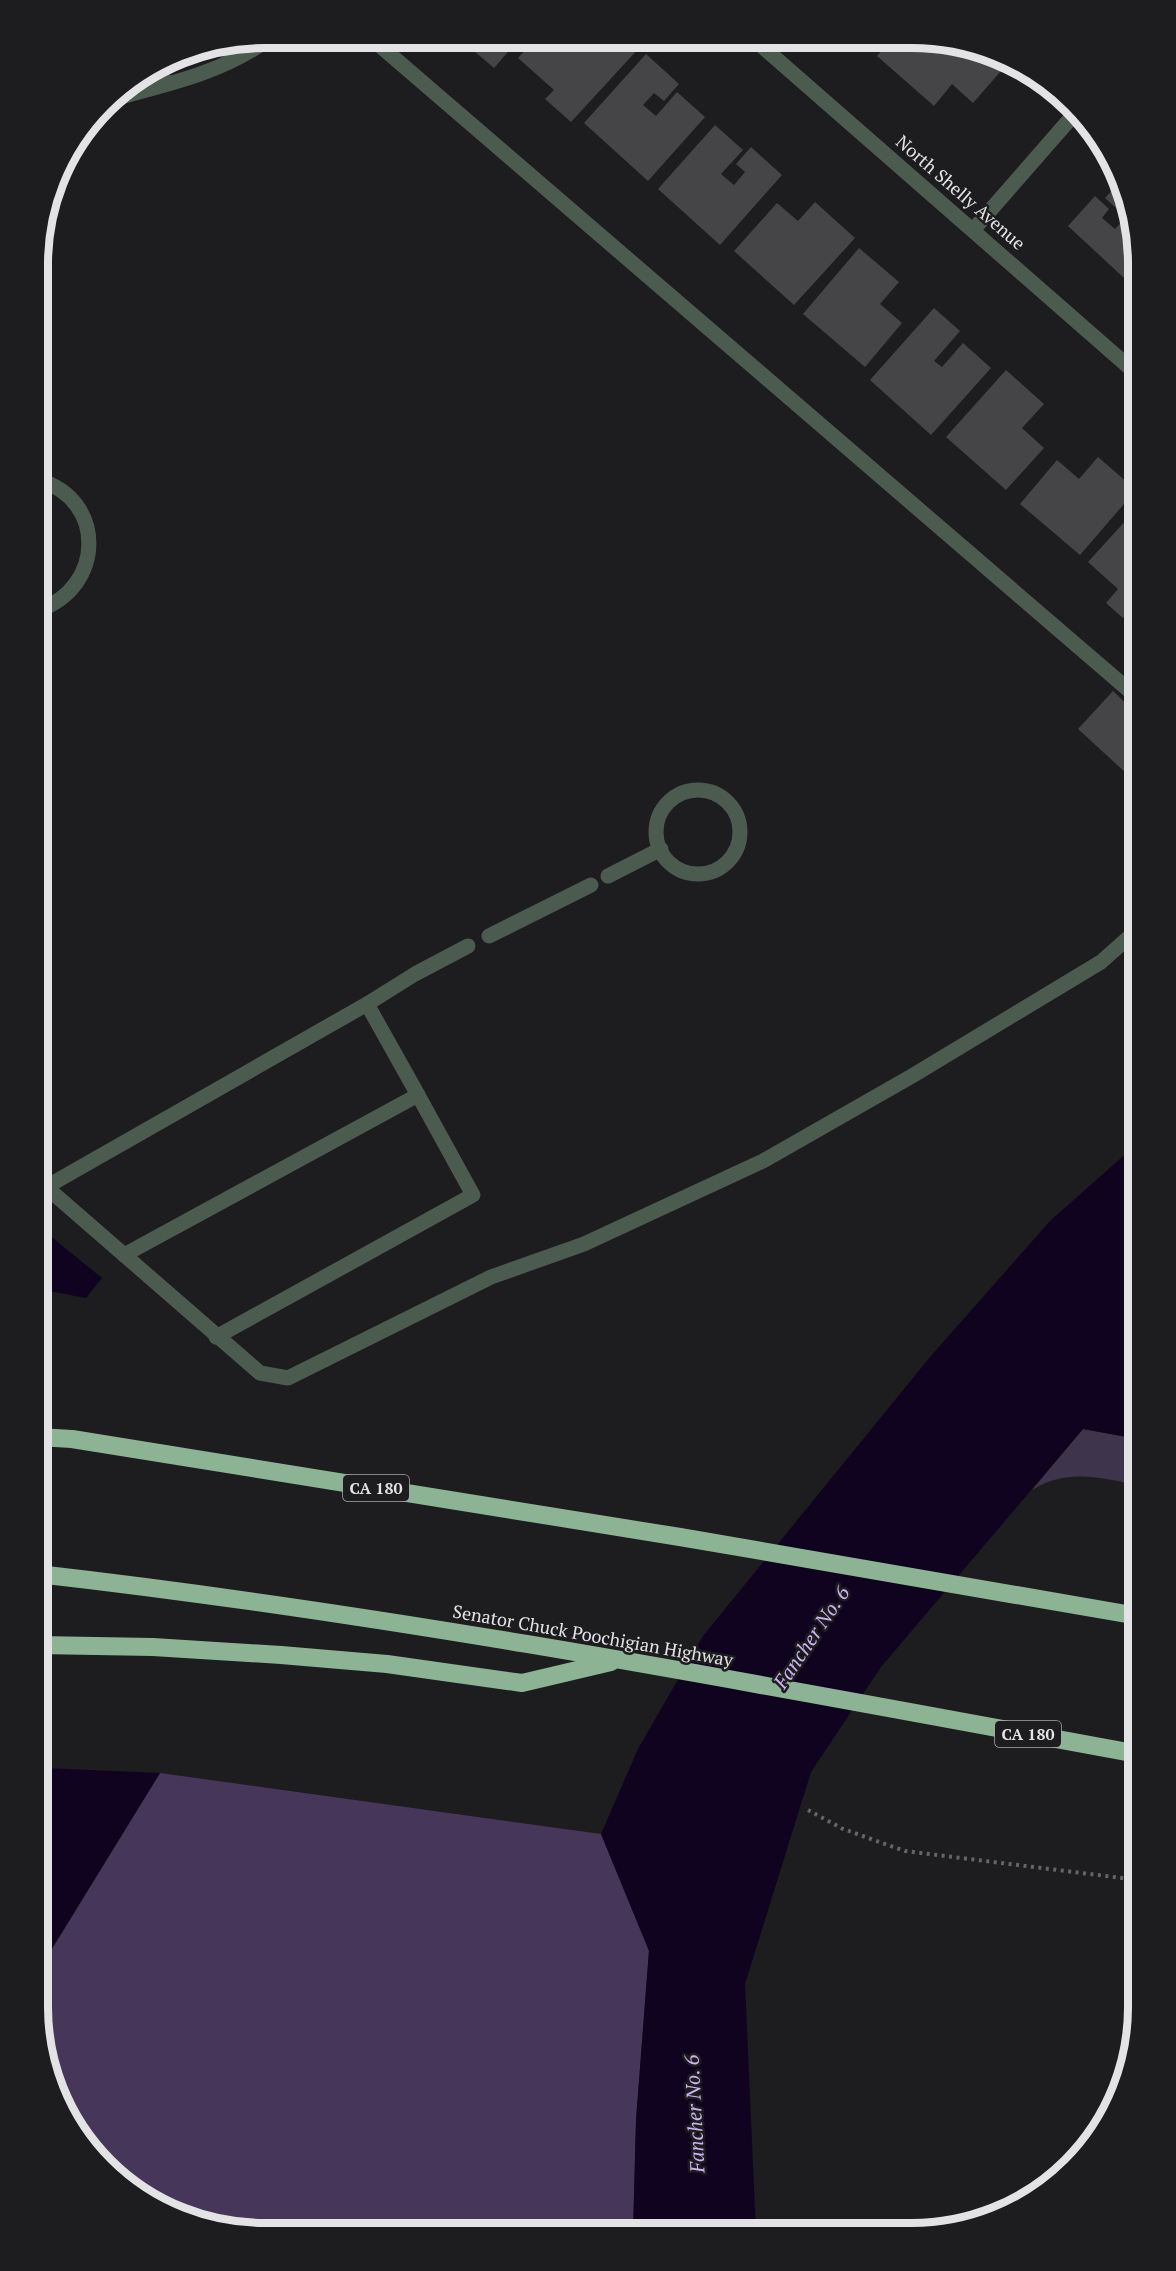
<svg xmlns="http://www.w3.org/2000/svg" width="1176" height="2271" viewBox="0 0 1176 2271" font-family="'PT Serif',serif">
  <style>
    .green { fill: #3e354c }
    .forest { fill: #46375a }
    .water { fill: #10031f }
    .building { fill: #454447 }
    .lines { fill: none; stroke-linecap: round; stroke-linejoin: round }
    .path { stroke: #656567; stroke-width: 4; stroke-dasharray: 3 4.5; stroke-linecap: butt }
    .service { stroke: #4c5b4f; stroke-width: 15 }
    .minor { stroke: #4c5b4f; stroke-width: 15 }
    .motorway { stroke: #8db395; stroke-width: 18 }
    .labels { text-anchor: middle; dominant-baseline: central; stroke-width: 5; stroke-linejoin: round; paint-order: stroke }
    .shield { fill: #1d1c1f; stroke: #a8a7aa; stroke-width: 1.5 }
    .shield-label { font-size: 16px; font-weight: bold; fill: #e3e3e5 }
    .street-label { font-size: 18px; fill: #e3e3e5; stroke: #1d1c1f }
    .water-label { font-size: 20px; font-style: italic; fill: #ccb3f2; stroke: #1d1c1f }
    .rim { fill: none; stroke: #e3e3e5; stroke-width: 8 }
  </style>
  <rect width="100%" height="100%" fill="#1d1c1f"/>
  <path class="green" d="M1083,1429L1138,1439V1485C1099,1478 1068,1468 1032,1490Z"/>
  <path class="forest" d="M160,1773L601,1834L649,1950L636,2120L633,2233L234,2232C216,2227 194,2224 177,2216C122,2192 69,2137 50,2080C39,2048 38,2005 38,1972Z"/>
  <g class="water">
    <polygon points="1138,1143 1138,1439 1083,1429 881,1667 811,1772 745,1984 756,2233 633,2233 636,2120 649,1951 601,1834 638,1749 703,1636 930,1357 1050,1221"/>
    <polygon points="38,1226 102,1278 86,1298 38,1289"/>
    <polygon points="44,1768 160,1773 38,1971 38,1779"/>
  </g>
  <g class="building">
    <polygon points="460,39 519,39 494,68"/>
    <polygon points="535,39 629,40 639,48 571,122 545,99 554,90 518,58"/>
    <polygon points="890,41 956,42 1002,57 1008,63 973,103 952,84 934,106 877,56"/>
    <polygon points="646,54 679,84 664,101 654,93 643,105 656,116 677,92 705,117 648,181 584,123"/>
    <polygon points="715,125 743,150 721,174 734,185 745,172 736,164 751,147 782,175 720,245 658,189"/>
    <polygon points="1121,180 1127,192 1138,264 1138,291 1068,226 1095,196 1109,209 1102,218 1115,229 1126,217 1105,198"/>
    <polygon points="815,202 855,238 794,305 734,251 777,203 798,221"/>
    <polygon points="859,248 899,282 880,304 902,323 865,367 803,314"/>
    <polygon points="934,308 960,331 934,361 942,367 963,343 991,368 931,435 870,380"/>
    <polygon points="1006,370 1044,404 1022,428 1044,448 1006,490 946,437"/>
    <polygon points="1098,457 1136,490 1080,555 1020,504 1057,460 1079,479"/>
    <polygon points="1138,507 1138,607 1135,604 1123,618 1106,603 1118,589 1088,562"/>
    <polygon points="1113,691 1138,715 1138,784 1078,729"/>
  </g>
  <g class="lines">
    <polyline class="path" points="808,1810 843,1829 905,1851 1138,1880"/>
    <g class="service">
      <path d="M39,610C104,588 107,500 39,480"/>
      <circle cx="698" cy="832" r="42"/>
      <polyline points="608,876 661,849"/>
      <polyline points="489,936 591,885"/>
      <polyline points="367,1004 415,974 468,946"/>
      <polyline points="46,1187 367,1004 418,1095"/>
      <polyline points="124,1255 418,1095 473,1195 216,1337"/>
    </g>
    <g class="minor">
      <polyline points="371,38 1138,698"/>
      <polyline points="756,41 1138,375"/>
      <polyline points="157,68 167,84"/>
      <path d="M109,100C165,85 223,73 270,38"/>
      <polyline points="974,229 1077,111"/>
      <polyline points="38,1180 260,1373 288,1378 491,1277 584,1244 763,1161 912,1076 1101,962 1138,929"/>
    </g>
    <g class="motorway">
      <polyline points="38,1437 72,1439 680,1537 1138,1616"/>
      <path d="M38,1574C407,1616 773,1687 1138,1754"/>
      <polyline points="38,1645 153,1647 281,1655 387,1664 522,1683 611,1662"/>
    </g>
  </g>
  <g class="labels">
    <g class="shield">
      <rect x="343" y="1475" width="66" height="26" rx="4.5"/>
      <rect x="995" y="1721" width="66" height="26" rx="4.5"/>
    </g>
    <g class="shield-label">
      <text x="376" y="1488">CA 180</text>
      <text x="1028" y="1734">CA 180</text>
    </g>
    <g class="street-label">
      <text transform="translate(961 192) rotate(41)">North Shelly Avenue</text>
      <text transform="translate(593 1635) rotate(10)">Senator Chuck Poochigian Highway</text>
    </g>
    <g class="water-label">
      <text transform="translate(811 1637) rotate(-56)">Fancher No. 6</text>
      <text transform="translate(694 2114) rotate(-93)">Fancher No. 6</text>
    </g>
  </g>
  <path d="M0 0H1176V2271H0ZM264 48H912A216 216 0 0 1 1128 264V2007A216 216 0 0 1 912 2223H264A216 216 0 0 1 48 2007V264A216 216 0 0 1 264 48Z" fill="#1d1c1f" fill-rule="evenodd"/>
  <path class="rim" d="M264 48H912A216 216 0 0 1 1128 264V2007A216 216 0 0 1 912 2223H264A216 216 0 0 1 48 2007V264A216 216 0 0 1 264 48Z"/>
</svg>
